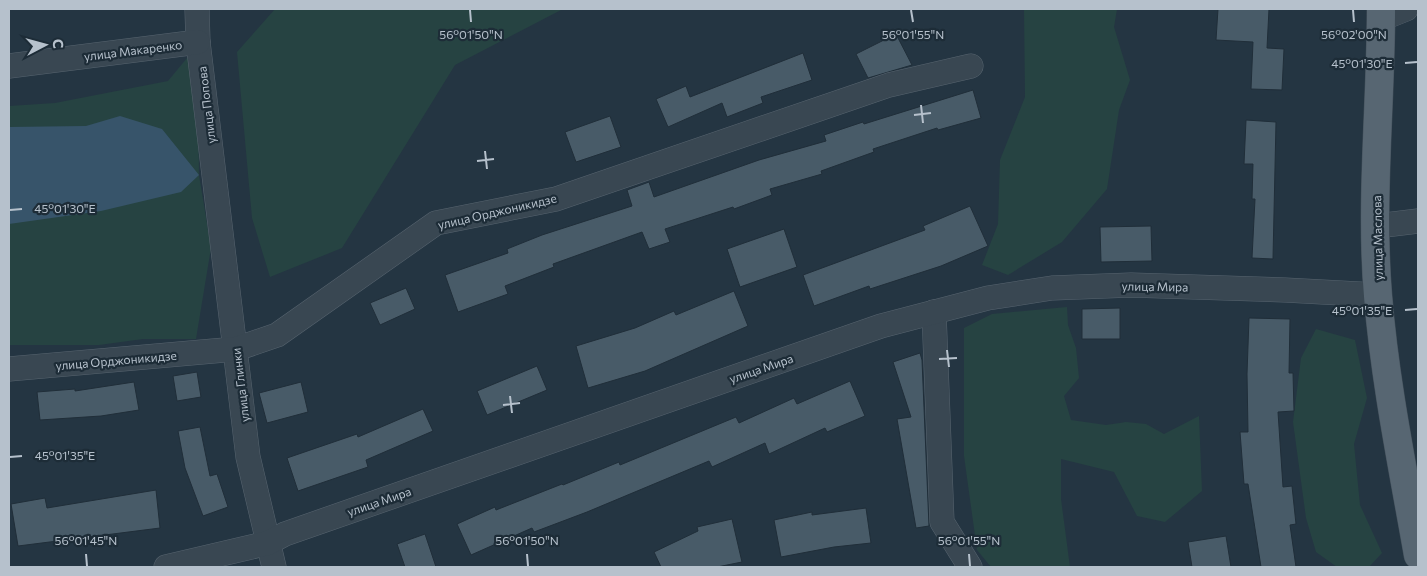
<svg xmlns="http://www.w3.org/2000/svg" width="1427" height="576" viewBox="0 0 1427 576" font-family="Commissioner,sans-serif">
  <style>
    .green { fill: #264342 }
    .water { fill: #37546a }
    .building { fill: #485b68; stroke: #202e39 }
    .lines { fill: none; stroke-linecap: round; stroke-linejoin: round }
    .minor-casing { stroke: #57646f; stroke-width: 25 }
    .major-casing { stroke: #43505b; stroke-width: 29 }
    .minor { stroke: #394752; stroke-width: 24 }
    .major { stroke: #576672; stroke-width: 28 }
    .ticks { fill: none; stroke: #b6c1cc; stroke-width: 2 }
    .labels { text-anchor: middle; dominant-baseline: central; stroke-width: 4.5; stroke-linejoin: round; paint-order: stroke }
    .street-label { font-size: 12px; fill: #b6c1cc; stroke: #1d2c37 }
    .ticks-label { font-size: 12px; text-anchor: middle; fill: #b6c1cc; stroke: #1d2c37; stroke-width: 4.5; stroke-linejoin: round; paint-order: stroke }
  </style>
  <rect width="100%" height="100%" fill="#243542"/>
  <g class="green">
    <polygon points="275,9 563,9 455,65 342,248 270,277 252,218 237,52"/>
    <polygon points="1024,9 1117,9 1114,27 1130,80 1119,110 1107,189 1062,242 1008,275 982,265 998,224 1000,160 1025,97"/>
    <polygon points="197,46 199,175 211,248 196,339 143,339 99,345 9,345 9,106 55,103 168,81"/>
    <polygon points="1067,307 1068,325 1076,348 1079,378 1064,396 1071,420 1106,425 1126,422 1146,424 1164,434 1199,416 1202,491 1165,522 1137,516 1114,472 1061,459 1061,499 1070,567 991,567 977,550 964,456 964,328 992,314"/>
    <polygon points="1316,329 1355,340 1367,398 1354,444 1360,505 1382,553 1369,567 1337,567 1316,552 1306,518 1293,422 1301,358"/>
  </g>
  <polygon class="water" points="120,116 162,129 199,175 181,192 101,211 9,224 9,127 86,126"/>
  <g class="building">
    <polygon points="1218,9 1269,9 1267,48 1284,49 1282,90 1251,89 1253,42 1216,40"/>
    <polygon points="896,34 912,65 868,78 856,54"/>
    <polygon points="803,53 812,80 761,97 763,103 727,117 722,103 668,127 656,99 686,86 690,97"/>
    <polygon points="973,90 981,118 938,130 937,128 873,149 874,152 821,171 822,174 770,189 772,195 734,209 733,207 665,229 670,242 649,249 642,232 553,264 554,267 505,286 508,294 458,312 445,275 508,253 507,249 542,235 632,206 627,190 649,182 654,197 759,160 826,141 824,135 863,122 864,124"/>
    <polygon points="610,116 621,147 576,162 565,132"/>
    <polygon points="1246,120 1276,122 1273,259 1252,258 1255,199 1252,199 1253,164 1244,164"/>
    <polygon points="970,206 988,246 941,266 870,289 869,286 814,306 803,275 925,230 923,226"/>
    <polygon points="1151,226 1152,261 1101,262 1100,227"/>
    <polygon points="784,229 797,267 740,287 727,249"/>
    <polygon points="406,288 415,309 380,325 370,303"/>
    <polygon points="734,291 748,326 645,371 588,388 576,346 635,328 674,311 676,315"/>
    <polygon points="1120,308 1120,339 1082,339 1082,309"/>
    <polygon points="1249,318 1290,319 1289,373 1293,373 1294,411 1278,412 1283,487 1292,486 1296,524 1290,525 1296,567 1261,567 1248,484 1244,484 1240,432 1248,432 1247,374"/>
    <polygon points="920,353 922,360 929,526 916,528 897,419 911,417 893,362"/>
    <polygon points="537,366 547,390 487,415 477,391"/>
    <polygon points="197,372 201,397 177,401 173,376"/>
    <polygon points="850,381 865,416 827,432 825,428 769,454 765,443 712,467 709,461 587,512 534,532 532,528 471,555 457,524 495,507 496,510 562,484 563,485 619,462 620,465 736,417 739,423 794,398 797,404"/>
    <polygon points="134,382 139,410 101,416 40,420 37,392 75,389 75,391"/>
    <polygon points="301,382 308,412 267,423 259,393"/>
    <polygon points="423,409 433,431 366,460 368,467 298,491 287,458 357,434 358,437"/>
    <polygon points="200,427 210,476 217,474 228,507 203,516 185,468 178,431"/>
    <polygon points="156,490 160,528 18,546 11,504 45,498 47,508"/>
    <polygon points="866,508 871,543 834,547 781,557 774,520 812,512 812,515"/>
    <polygon points="732,519 742,562 717,567 661,567 654,552 698,531 697,527"/>
    <polygon points="425,534 436,567 405,567 397,544"/>
    <polygon points="1226,536 1231,567 1192,567 1188,542"/>
  </g>
  <g class="lines">
    <g class="minor-casing">
      <g id="minor">
        <polyline points="197,9 198,42 248,457 274,567"/>
        <polyline points="1381,19 1406,9"/>
        <polyline points="9,66 198,42"/>
        <polyline points="1377,226 1418,221"/>
        <polyline points="934,312 942,522 970,567"/>
        <polyline points="9,369 236,349 277,335 436,223 556,199 889,85 971,66"/>
        <polyline points="166,567 268,543 285,534 881,326 988,298 1052,288 1131,285 1285,290 1378,295"/>
      </g>
    </g>
    <g class="major-casing">
      <path id="major" d="M1381,9C1381,104 1370,201 1378,296C1385,383 1403,469 1418,555"/>
    </g>
    <use href="#minor" class="minor"/>
    <use href="#major" class="major"/>
  </g>
  <path class="ticks" d="M470,10L471,22M911,10L913,22M1353,10L1354,22M1405,63L1417,62M921,105L923,123M914,115L931,113M485,151L487,169M477,161L494,159M10,210L22,209M1405,310L1417,309M947,350L949,367M939,359L957,358M510,396L512,413M503,405L520,403M10,457L22,456M86,554L87,566M527,554L528,566M969,554L970,566"/>
  <g class="labels">
    <g class="street-label">
      <text transform="translate(133 50) rotate(-7)">улица Макаренко</text>
      <text transform="translate(206 105) rotate(-97)">улица Попова</text>
      <text transform="translate(497 211) rotate(-13)">улица Орджоникидзе</text>
      <text transform="translate(1377 238) rotate(-91)">улица Маслова</text>
      <text transform="translate(1155 286) rotate(1)">улица Мира</text>
      <text transform="translate(116 360) rotate(-5)">улица Орджоникидзе</text>
      <text transform="translate(761 368) rotate(-19)">улица Мира</text>
      <text transform="translate(240 385) rotate(-97)">улица Глинки</text>
      <text transform="translate(379 501) rotate(-19)">улица Мира</text>
    </g>
  </g>
  <g class="ticks-label">
    <text x="471" y="39">56°01'50"N</text>
    <text x="913" y="39">56°01'55"N</text>
    <text x="1354" y="39">56°02'00"N</text>
    <text x="1362" y="68">45°01'30"E</text>
    <text x="65" y="213">45°01'30"E</text>
    <text x="1362" y="315">45°01'35"E</text>
    <text x="65" y="460">45°01'35"E</text>
    <text x="86" y="545">56°01'45"N</text>
    <text x="527" y="545">56°01'50"N</text>
    <text x="969" y="545">56°01'55"N</text>
  </g>
  <rect width="1427" height="576" fill="none" stroke="#b6c1cc" stroke-width="20"/>
  <g transform="translate(45 45) rotate(84)" stroke="#1d2c37" stroke-width="4" paint-order="stroke">
  <path d="M0-4L9 19L0 12L-9 19Z" fill="#b6c1cc"/>
  <text y="-8" font-size="14" font-weight="bold" text-anchor="middle" fill="#b6c1cc">С</text>
  </g>
</svg>
